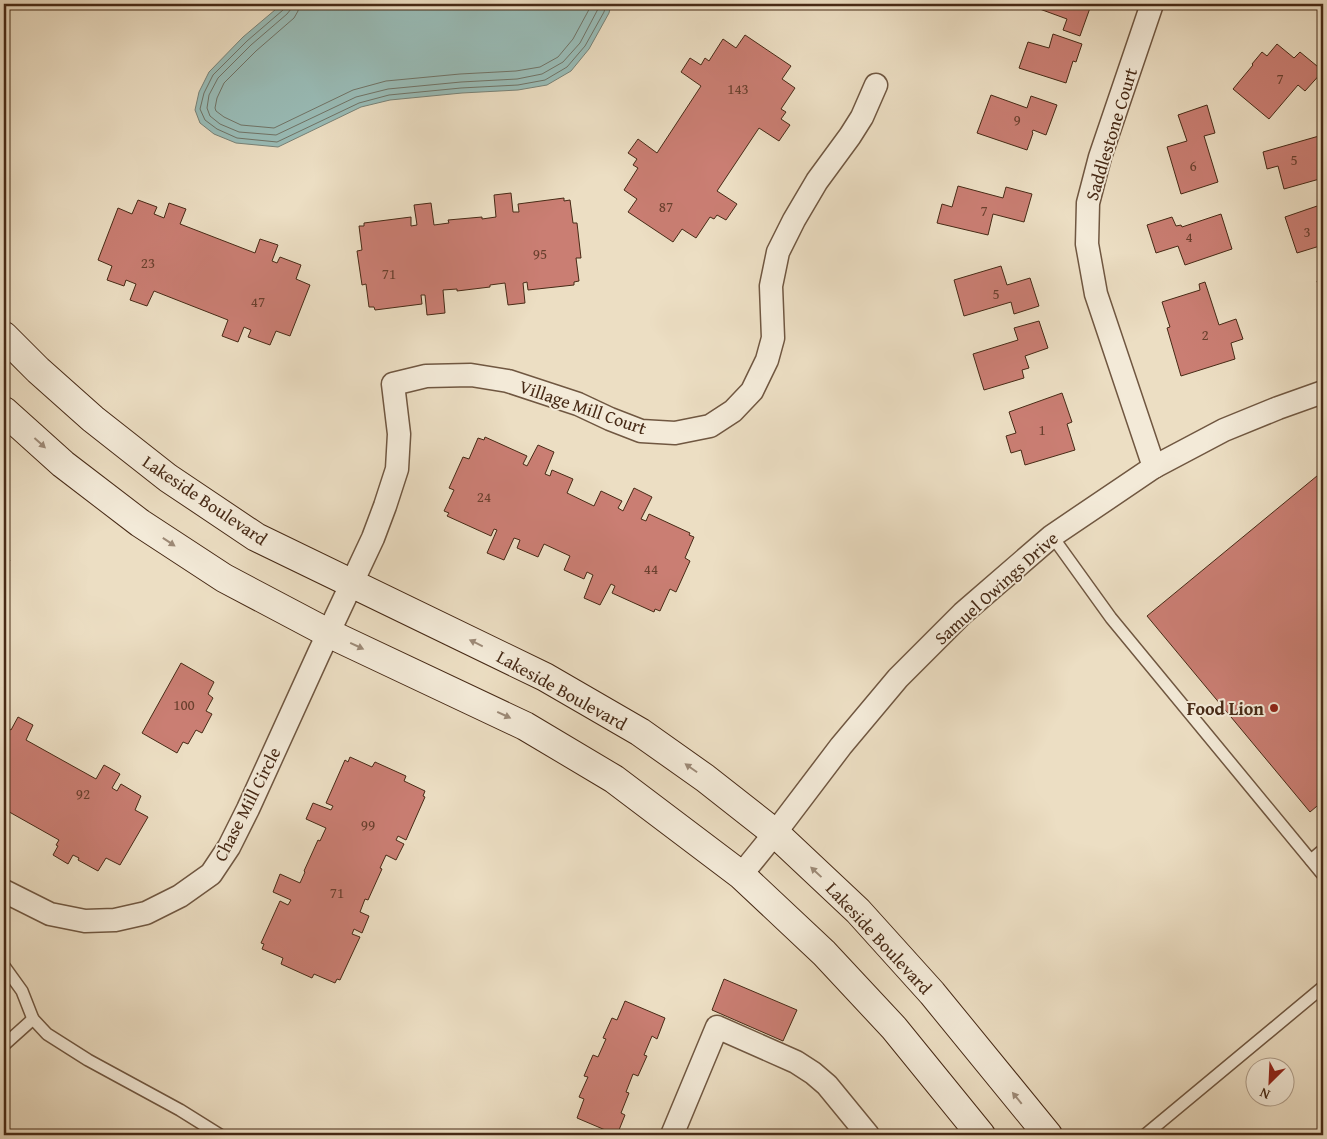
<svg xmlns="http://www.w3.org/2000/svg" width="1327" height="1139" viewBox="0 0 1327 1139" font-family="'Gentium Book Plus',serif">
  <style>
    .water { fill: #99bcb7; stroke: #788277 }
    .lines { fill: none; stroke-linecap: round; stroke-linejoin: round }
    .shore { stroke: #707366; stroke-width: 1 }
    .building { fill: #ca7e73; stroke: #472a16 }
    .service-casing { stroke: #705741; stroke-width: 14 }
    .minor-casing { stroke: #705741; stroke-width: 25 }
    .secondary-casing { stroke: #472a16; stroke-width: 30 }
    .service { stroke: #f3ead8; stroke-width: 11 }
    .minor { stroke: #f3ead8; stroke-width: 22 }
    .secondary { stroke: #f3ead8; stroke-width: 28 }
    .oneway { fill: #9d8a77 }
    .poi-dot { fill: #8f2418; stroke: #f3ead8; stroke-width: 2 }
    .labels { text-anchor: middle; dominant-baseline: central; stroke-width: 4; stroke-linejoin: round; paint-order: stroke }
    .number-label { font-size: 15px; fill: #683f2d }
    .street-label { font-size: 18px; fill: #472a16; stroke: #f3ead8 }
    .poi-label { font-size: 18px; font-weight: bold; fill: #472a16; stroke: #f3ead8; text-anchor: end }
  </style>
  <rect width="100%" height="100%" fill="#ecdec3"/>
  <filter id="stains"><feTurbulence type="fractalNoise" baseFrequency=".004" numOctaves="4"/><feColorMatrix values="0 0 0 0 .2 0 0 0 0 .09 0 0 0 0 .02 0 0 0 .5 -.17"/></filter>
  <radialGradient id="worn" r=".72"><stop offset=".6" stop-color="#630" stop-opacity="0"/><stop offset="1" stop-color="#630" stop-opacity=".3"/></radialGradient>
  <polygon class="water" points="282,4 611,4 609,13 589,49 571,71 547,85 518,90 462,93 390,100 361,107 278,147 236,143 214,134 200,123 195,110 199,92 209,72 243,37"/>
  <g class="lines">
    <g class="shore">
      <polyline points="285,4 283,10 247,41 213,75 204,93 200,109 205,120 217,129 237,138 277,142 359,103 389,95 461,88 518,85 545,80 567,67 585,46 604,12 606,4"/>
      <polyline points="291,4 291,9 287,14 251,45 218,78 209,95 207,108 210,116 220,124 239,132 276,135 356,97 388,89 461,82 517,79 542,74 563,62 580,43 598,9 600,4"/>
      <polyline points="299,4 298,11 294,18 256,51 224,83 217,98 215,108 216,111 224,117 241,125 274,128 353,90 386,81 460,74 516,71 540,67 558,57 573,39 592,4"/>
    </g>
  </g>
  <g class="building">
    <polygon points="1026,4 1086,4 1085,6 1090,8 1080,36 1063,30 1067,19"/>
    <polygon points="1053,34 1082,44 1076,62 1073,61 1066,83 1019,68 1028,42 1049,48"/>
    <polygon points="745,35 791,66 782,79 795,88 781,109 786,112 781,119 790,125 779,141 759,128 717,191 737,204 726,220 717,215 714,219 710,217 696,238 682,229 673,242 628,212 637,199 624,190 638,168 633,165 637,159 628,153 638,139 657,153 701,86 681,72 690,58 701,65 705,58 709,61 723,39 736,48"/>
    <polygon points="1277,44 1294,58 1300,52 1323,71 1305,91 1298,85 1269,119 1233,89 1253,65 1252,64 1262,52 1267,56"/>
    <polygon points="991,95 1027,108 1031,96 1057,105 1046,135 1033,130 1032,132 1033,133 1027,150 977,133"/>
    <polygon points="1207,105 1215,133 1204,136 1218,182 1181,194 1167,147 1187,141 1178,115"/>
    <polygon points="1319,136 1323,152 1323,178 1284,189 1278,166 1267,169 1263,152"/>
    <polygon points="958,186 1003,198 1006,187 1032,194 1024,222 993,214 988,235 937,223 942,204 952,207"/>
    <polygon points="511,193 513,212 519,212 518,204 564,198 564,201 570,200 573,223 577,223 581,258 576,258 579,281 574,282 574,285 528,290 527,282 523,283 525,303 508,305 505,283 490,285 490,287 457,291 457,289 443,290 445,313 427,315 425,295 421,295 422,304 375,310 374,307 369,307 366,284 362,285 357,251 362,250 359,226 364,226 364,223 411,217 411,226 417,225 414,205 431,203 434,225 449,223 448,220 482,217 482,219 496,217 494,195"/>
    <polygon points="138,200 157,207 154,214 164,218 169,203 186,209 180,224 255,253 260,239 278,245 272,261 277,263 280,257 301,265 296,279 310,285 290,336 276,331 270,345 248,337 251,330 244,327 238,342 222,336 228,320 154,291 147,306 130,300 136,284 126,280 124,286 107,280 112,266 98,260 118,208 132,214"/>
    <polygon points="1323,204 1323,245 1297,253 1285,217"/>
    <polygon points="1221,214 1232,249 1185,265 1178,246 1156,253 1147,225 1172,217 1176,226 1181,225 1182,227"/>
    <polygon points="1001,266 1007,285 1030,278 1039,306 1014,314 1011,302 964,316 954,280"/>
    <polygon points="1323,280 1323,302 1317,281"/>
    <polygon points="1205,282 1219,325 1236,319 1243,339 1231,343 1235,359 1181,376 1167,328 1170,327 1162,302 1200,290 1199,284"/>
    <polygon points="1039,321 1048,348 1025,356 1029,368 1022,370 1024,378 984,390 973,354 1018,340 1014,328"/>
    <polygon points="1062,393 1072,422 1067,424 1075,450 1025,465 1021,450 1011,453 1006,436 1016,433 1009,412"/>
    <polygon points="485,437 527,456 523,464 527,466 538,445 554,452 545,474 550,476 552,470 573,479 567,493 594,506 601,491 622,501 618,508 623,511 634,488 652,497 641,519 646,521 649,514 690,533 689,535 694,537 685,558 690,561 676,592 670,589 660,611 655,609 654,612 612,593 615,586 611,584 600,605 584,598 593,575 587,572 584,579 564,570 570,556 544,544 538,557 517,548 520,540 514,538 504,560 487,553 497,530 494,529 491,536 447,516 449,513 444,511 454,490 449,488 463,457 469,459 478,438 484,440"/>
    <polygon points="1323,471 1323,801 1310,812 1147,616"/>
    <polygon points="4,556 10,560 4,569"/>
    <polygon points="181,663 214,682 208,694 213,698 206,711 212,714 202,733 196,730 188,744 183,742 177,753 142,733"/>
    <polygon points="18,717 33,725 26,740 96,779 104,765 120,774 112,788 117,791 121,784 141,796 135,810 148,817 120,865 106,858 98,871 78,860 79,858 73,855 68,864 53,855 58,846 56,845 59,840 4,809 4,719 9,722 6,727 11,730"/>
    <polygon points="350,757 372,767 375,762 406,776 404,781 425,791 423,796 425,797 406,840 398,836 396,840 404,844 396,860 386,855 380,868 382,869 368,900 365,899 360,912 369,916 362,933 354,929 352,934 360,937 340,980 337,979 335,983 314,974 312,978 281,964 283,958 262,949 264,944 261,943 280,901 288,905 291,900 273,892 280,874 300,883 305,872 304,871 318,840 320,841 326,828 306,819 313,803 331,810 333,806 326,803 345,760 348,762"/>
    <polygon points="724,979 797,1010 783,1041 712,1010"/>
    <polygon points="625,1001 665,1018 657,1039 652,1036 644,1055 647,1056 638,1076 633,1074 626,1092 629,1093 621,1113 625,1115 617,1135 577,1118 584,1099 579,1097 588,1077 584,1076 593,1055 598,1057 606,1039 603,1038 612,1018 617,1020"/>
  </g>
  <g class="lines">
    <g class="service-casing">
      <g id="service">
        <polyline points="1052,536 1111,618 1323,875"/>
        <polyline points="1311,860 1323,850"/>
        <polyline points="4,966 22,991 33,1019 47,1034 88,1060 180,1110 220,1135"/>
        <polyline points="4,1045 33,1019"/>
        <polyline points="1145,1135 1323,987"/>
      </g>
    </g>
    <g class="minor-casing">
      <g id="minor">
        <polyline points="1152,4 1100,157 1088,203 1087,244 1096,294 1154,467"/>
        <polyline points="741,875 775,833 841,746 898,678 963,613 1052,536 1154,467 1224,430 1278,408 1323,392"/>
        <polyline points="4,891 50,914 85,921 115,920 146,913 180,896 211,874 229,847 248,809 319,653 373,538 385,506 397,469 399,434 393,384 426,376 471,375 508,381 578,404 610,419 641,431 675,433 710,426 733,411 752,391 767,360 773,338 771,286 778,252 794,220 817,181 850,136 862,117 876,85"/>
        <polyline points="672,1135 717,1027 796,1062 813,1073 827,1085 868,1135"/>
      </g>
    </g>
    <g class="secondary-casing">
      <g id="secondary">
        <polyline points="4,336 38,370 93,419 168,478 256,537 545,677 640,732 705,778 775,833 858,911 932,993 1048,1135"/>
        <polyline points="4,411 63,464 140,523 224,578 328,633 525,726 614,779 741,875 824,953 894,1028 981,1135"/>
      </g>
    </g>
    <use href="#service" class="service"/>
    <use href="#minor" class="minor"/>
    <use href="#secondary" class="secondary"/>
  </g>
  <defs><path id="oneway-solid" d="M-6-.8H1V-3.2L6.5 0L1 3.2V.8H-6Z" transform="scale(1.25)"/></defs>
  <g class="oneway">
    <use href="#oneway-solid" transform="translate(40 443) rotate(42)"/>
    <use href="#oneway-solid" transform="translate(169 542) rotate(34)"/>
    <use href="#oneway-solid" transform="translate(476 643) rotate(-154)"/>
    <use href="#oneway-solid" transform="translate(357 646) rotate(25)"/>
    <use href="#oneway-solid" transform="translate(504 715) rotate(25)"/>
    <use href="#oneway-solid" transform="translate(691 768) rotate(-145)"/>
    <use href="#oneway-solid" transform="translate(816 872) rotate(-137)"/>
    <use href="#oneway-solid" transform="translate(1017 1098) rotate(-129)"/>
  </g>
  <circle class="poi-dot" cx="1274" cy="708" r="5"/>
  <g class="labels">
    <g class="number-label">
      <text x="1280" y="78">7</text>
      <text x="738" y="88">143</text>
      <text x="1017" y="119">9</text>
      <text x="1294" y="159">5</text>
      <text x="1193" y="165">6</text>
      <text x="666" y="206">87</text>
      <text x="984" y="210">7</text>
      <text x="1307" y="231">3</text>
      <text x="1189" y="236">4</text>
      <text x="540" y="253">95</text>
      <text x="148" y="262">23</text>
      <text x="389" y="273">71</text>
      <text x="996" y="293">5</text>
      <text x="258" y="301">47</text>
      <text x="1205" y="334">2</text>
      <text x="1042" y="429">1</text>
      <text x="484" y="496">24</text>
      <text x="651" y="568">44</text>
      <text x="184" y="704">100</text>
      <text x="83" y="793">92</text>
      <text x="368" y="824">99</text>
      <text x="337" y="892">71</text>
    </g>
    <g class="street-label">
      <text transform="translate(1111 134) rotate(-73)">Saddlestone Court</text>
      <text transform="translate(583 407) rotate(19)">Village Mill Court</text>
      <text transform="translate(205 500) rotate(34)">Lakeside Boulevard</text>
      <text transform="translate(996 588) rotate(-42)">Samuel Owings Drive</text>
      <text transform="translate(562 690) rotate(29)">Lakeside Boulevard</text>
      <text transform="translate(247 804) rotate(-63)">Chase Mill Circle</text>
      <text transform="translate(879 938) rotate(47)">Lakeside Boulevard</text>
    </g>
    <g class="poi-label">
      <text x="1264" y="708">Food Lion</text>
    </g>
  </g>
  <rect width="1327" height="1139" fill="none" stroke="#ecdec3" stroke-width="20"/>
  <rect x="5" y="5" width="1317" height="1129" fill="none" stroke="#472a16" stroke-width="2.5"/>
  <rect x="10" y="10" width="1307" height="1119" fill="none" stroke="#472a16"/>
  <g transform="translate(1270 1082) rotate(204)"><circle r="24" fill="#f3ead8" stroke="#ae9d8a"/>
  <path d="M0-4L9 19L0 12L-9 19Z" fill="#8f2418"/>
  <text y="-8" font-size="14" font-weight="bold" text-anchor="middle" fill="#472a16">N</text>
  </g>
  <rect width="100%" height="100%" filter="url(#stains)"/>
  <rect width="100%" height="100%" fill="url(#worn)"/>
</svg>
